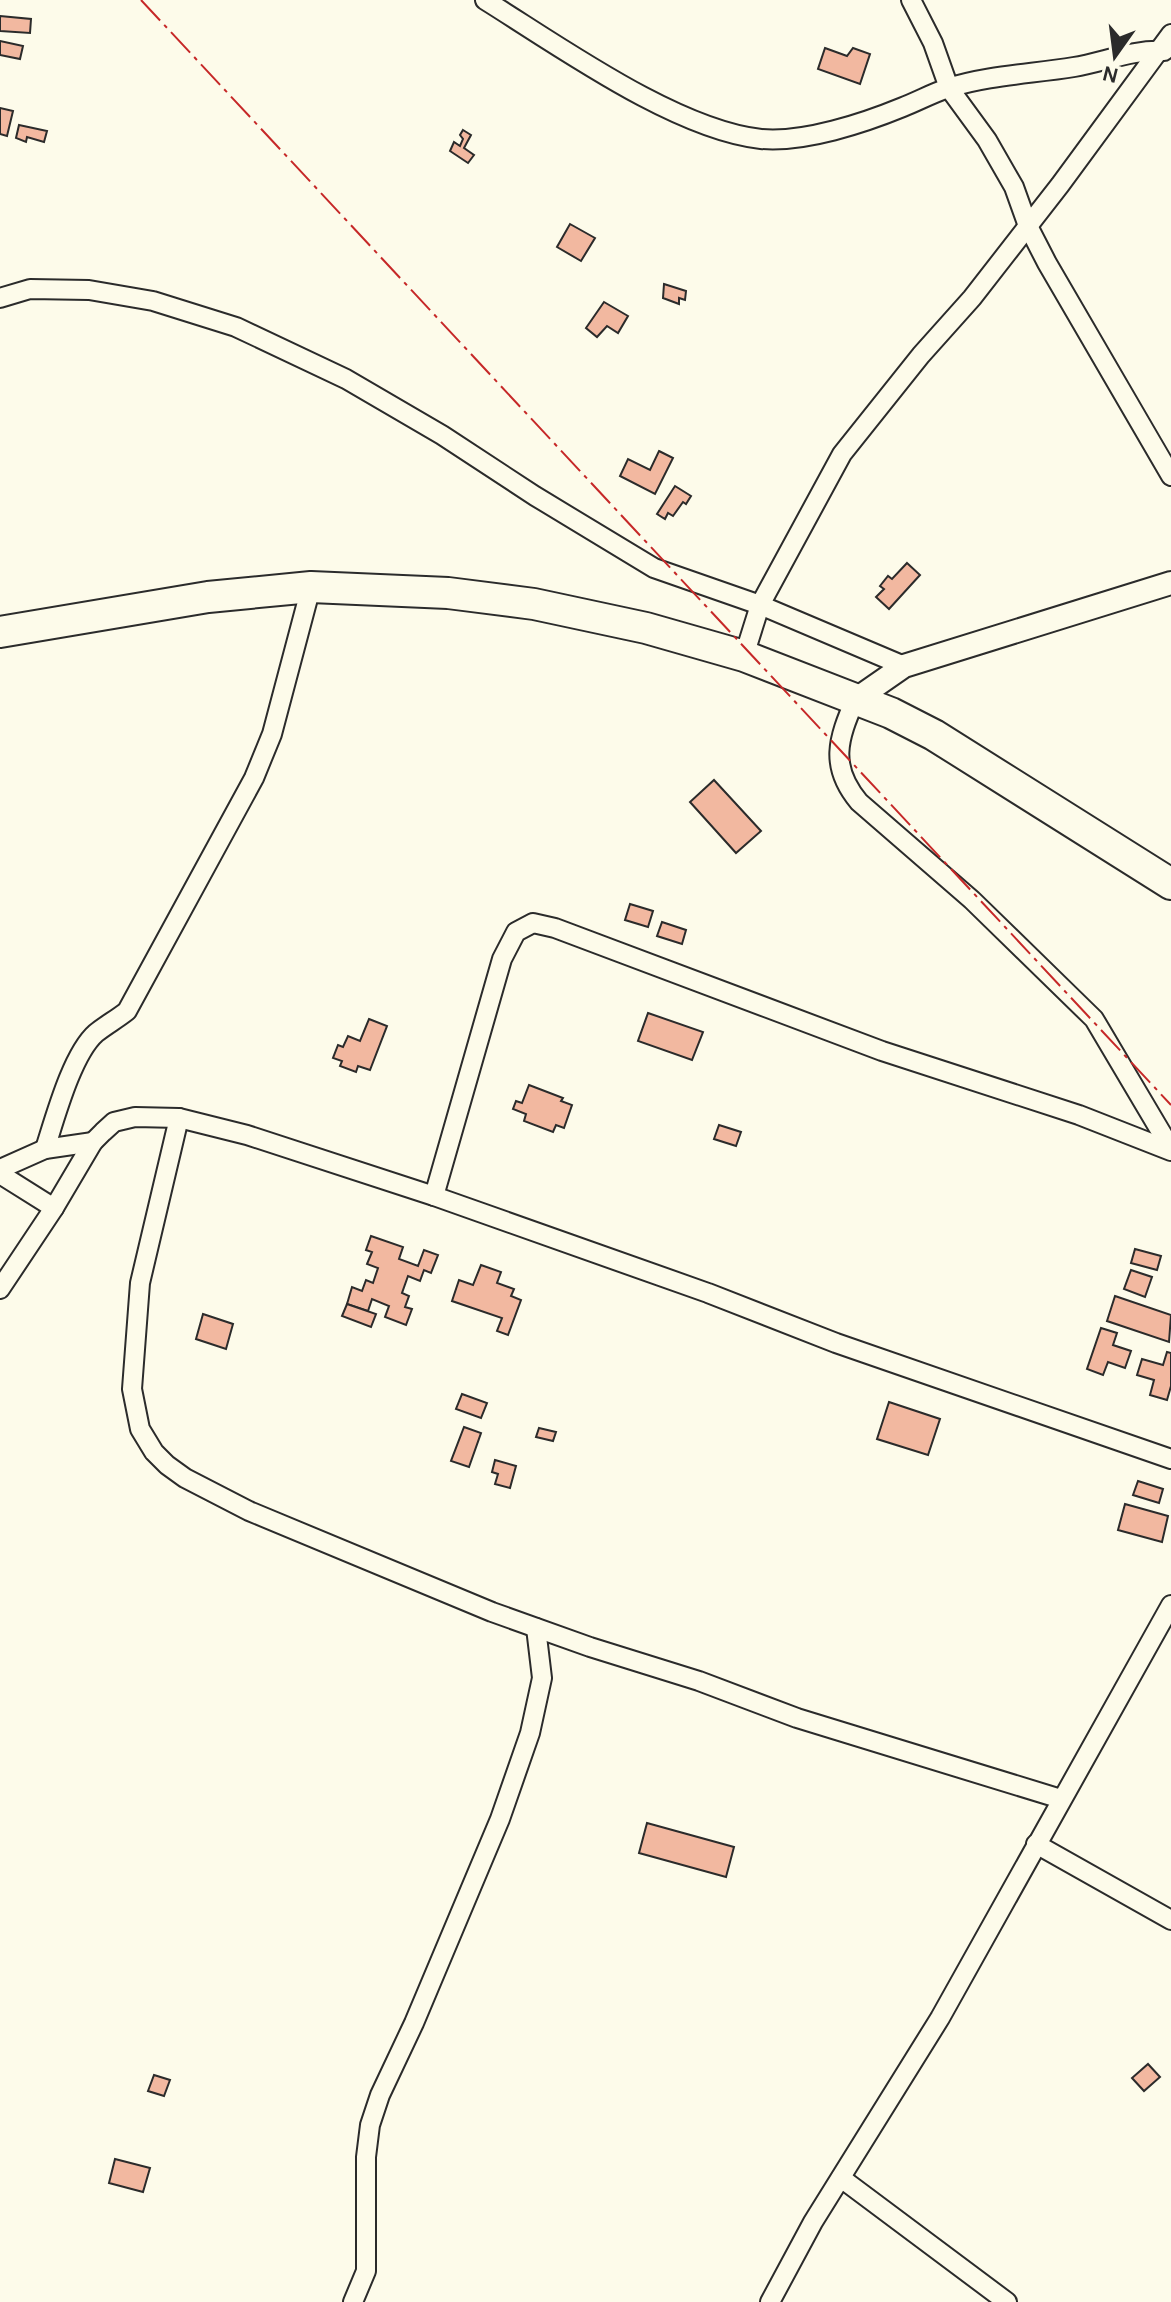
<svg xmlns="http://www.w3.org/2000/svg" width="1171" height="2302" viewBox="0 0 1171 2302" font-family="Karla,sans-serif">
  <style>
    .building { fill: #f2b8a0; stroke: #2b2b2b; stroke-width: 2 }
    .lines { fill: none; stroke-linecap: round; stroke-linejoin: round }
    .minor-casing { stroke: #2b2b2b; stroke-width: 22 }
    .tertiary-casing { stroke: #2b2b2b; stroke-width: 26 }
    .trunk-casing { stroke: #2b2b2b; stroke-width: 34 }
    .minor { stroke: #fdfbea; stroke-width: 18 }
    .tertiary { stroke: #fdfbea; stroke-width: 22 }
    .trunk { stroke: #fdfbea; stroke-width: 30 }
    .power { stroke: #c62828; stroke-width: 2; stroke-dasharray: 28 6 4 6; stroke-linecap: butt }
  </style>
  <rect width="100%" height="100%" fill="#fdfbea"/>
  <g class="building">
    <polygon points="0,16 31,19 30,33 0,31"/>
    <polygon points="0,41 23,46 20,59 0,55"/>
    <polygon points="825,48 847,56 853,48 870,54 860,84 818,69"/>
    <polygon points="0,108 13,111 7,136 0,134"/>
    <polygon points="19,125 47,131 44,142 27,137 26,142 16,138"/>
    <polygon points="463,130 471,135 464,148 474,155 468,163 450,151 454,142 460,146 463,139 460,135"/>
    <polygon points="570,224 595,238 581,261 557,247"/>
    <polygon points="664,284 686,291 685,300 679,298 679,304 663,298"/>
    <polygon points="604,302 628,316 618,333 607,326 597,337 586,328"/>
    <polygon points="659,451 673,458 655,494 620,476 628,459 650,470"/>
    <polygon points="675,486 691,496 686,504 683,502 673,516 668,513 665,519 657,514"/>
    <polygon points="907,563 920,575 889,609 876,597 884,589 880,586 888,576 892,579"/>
    <polygon points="714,780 761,831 736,853 690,802"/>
    <polygon points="630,904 653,911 648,927 625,920"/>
    <polygon points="662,922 686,930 682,944 657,936"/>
    <polygon points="648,1013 703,1032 692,1060 638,1041"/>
    <polygon points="369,1019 387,1026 370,1070 358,1066 356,1072 340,1066 342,1061 333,1058 338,1045 343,1047 348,1036 360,1041"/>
    <polygon points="529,1085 563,1098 561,1101 572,1105 564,1128 556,1125 553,1132 524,1121 526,1114 513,1109 516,1101 522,1103"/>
    <polygon points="719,1125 741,1132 736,1146 714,1139"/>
    <polygon points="371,1236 403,1247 399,1259 418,1266 424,1250 438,1255 431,1273 424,1270 420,1281 408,1276 402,1293 409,1296 405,1307 412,1309 406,1325 385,1317 389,1306 372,1299 368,1311 347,1304 352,1287 362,1291 366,1280 373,1283 378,1268 367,1264 372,1252 366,1250"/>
    <polygon points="1135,1249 1161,1256 1157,1270 1131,1263"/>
    <polygon points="481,1265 501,1272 497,1283 514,1289 511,1296 521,1300 508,1335 497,1331 502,1318 452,1301 459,1280 473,1285"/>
    <polygon points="1131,1270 1152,1277 1145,1297 1124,1289"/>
    <polygon points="1115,1296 1171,1315 1169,1342 1107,1321"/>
    <polygon points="347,1304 376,1314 371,1327 342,1316"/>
    <polygon points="203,1314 233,1324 226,1349 196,1339"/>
    <polygon points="1101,1328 1117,1333 1113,1345 1131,1351 1125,1368 1108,1362 1103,1375 1087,1369"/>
    <polygon points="1167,1352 1171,1353 1171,1386 1167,1400 1150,1395 1154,1380 1137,1375 1142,1359 1163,1365"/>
    <polygon points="462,1394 487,1403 481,1418 456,1409"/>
    <polygon points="889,1402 940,1419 928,1455 877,1439"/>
    <polygon points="464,1427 481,1433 469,1467 451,1461"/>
    <polygon points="539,1428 556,1432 553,1441 536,1437"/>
    <polygon points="495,1460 516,1466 510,1488 495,1484 498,1474 492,1472"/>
    <polygon points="1138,1481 1163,1489 1159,1503 1133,1495"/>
    <polygon points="1125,1504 1168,1516 1162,1542 1118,1530"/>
    <polygon points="647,1823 734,1847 726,1877 639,1853"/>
    <polygon points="1148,2064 1160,2077 1144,2091 1132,2078"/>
    <polygon points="154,2075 170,2080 164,2096 148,2091"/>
    <polygon points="115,2159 150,2168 143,2192 109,2183"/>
  </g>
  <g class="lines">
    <g class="minor-casing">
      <g id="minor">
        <path d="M485,0C559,46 676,130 761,139C804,143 864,123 903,107C918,101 933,93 948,88C989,75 1032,74 1074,67C1104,62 1134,49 1164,51"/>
        <polyline points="911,0 933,43 949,88 987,140 1014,187 1028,226 1047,263 1171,476"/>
        <polyline points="0,298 30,289 89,290 153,301 236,327 346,379 442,435 535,496 654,568 760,605 904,666"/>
        <polyline points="744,656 760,605 842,454 921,355 972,298 1060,185 1171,34"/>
        <path d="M855,700C838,739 829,766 859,802L972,900L1094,1019L1171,1149"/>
        <polyline points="179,1118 140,1283 132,1389 140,1429 154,1452 167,1465 185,1478 249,1511 492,1612 590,1647 699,1681 797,1718 1061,1799"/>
        <path d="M45,1149C55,1118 72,1054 96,1033C106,1025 117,1019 127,1011L254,778L272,734L311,587"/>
        <polyline points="0,1169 45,1149 93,1142"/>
        <polyline points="0,1174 54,1208"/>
        <polyline points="434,1196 502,959 516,932 533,923 555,928 882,1051 1079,1115 1171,1151"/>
        <polyline points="0,1289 54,1208 93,1142 103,1132 114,1122 135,1117 179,1118 247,1135 434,1196 708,1293 836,1343 1171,1459"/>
        <polyline points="1036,1844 1171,1920"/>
        <polyline points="841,2178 1007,2302"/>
        <polyline points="353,2302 366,2271 366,2157 370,2125 380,2095 414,2023 500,1819 530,1733 542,1678 536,1628"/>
        <polyline points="770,2302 813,2222 940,2018 1171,1605"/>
      </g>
    </g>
    <g class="tertiary-casing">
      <polyline id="tertiary" points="855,700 904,666 1171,583"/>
    </g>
    <g class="trunk-casing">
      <polyline id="trunk" points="0,632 208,597 311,587 448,593 534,604 646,628 744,656 891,713 934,735 1171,884"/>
    </g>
    <use href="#minor" class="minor"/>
    <use href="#tertiary" class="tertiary"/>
    <use href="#trunk" class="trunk"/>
    <polyline class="power" points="141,0 1171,1105"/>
  </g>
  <g transform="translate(1115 56) rotate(194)" stroke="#fdfbea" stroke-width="6" paint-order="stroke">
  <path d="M0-6L14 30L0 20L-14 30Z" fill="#2b2b2b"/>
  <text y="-12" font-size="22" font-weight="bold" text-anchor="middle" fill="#2b2b2b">N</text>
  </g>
</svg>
